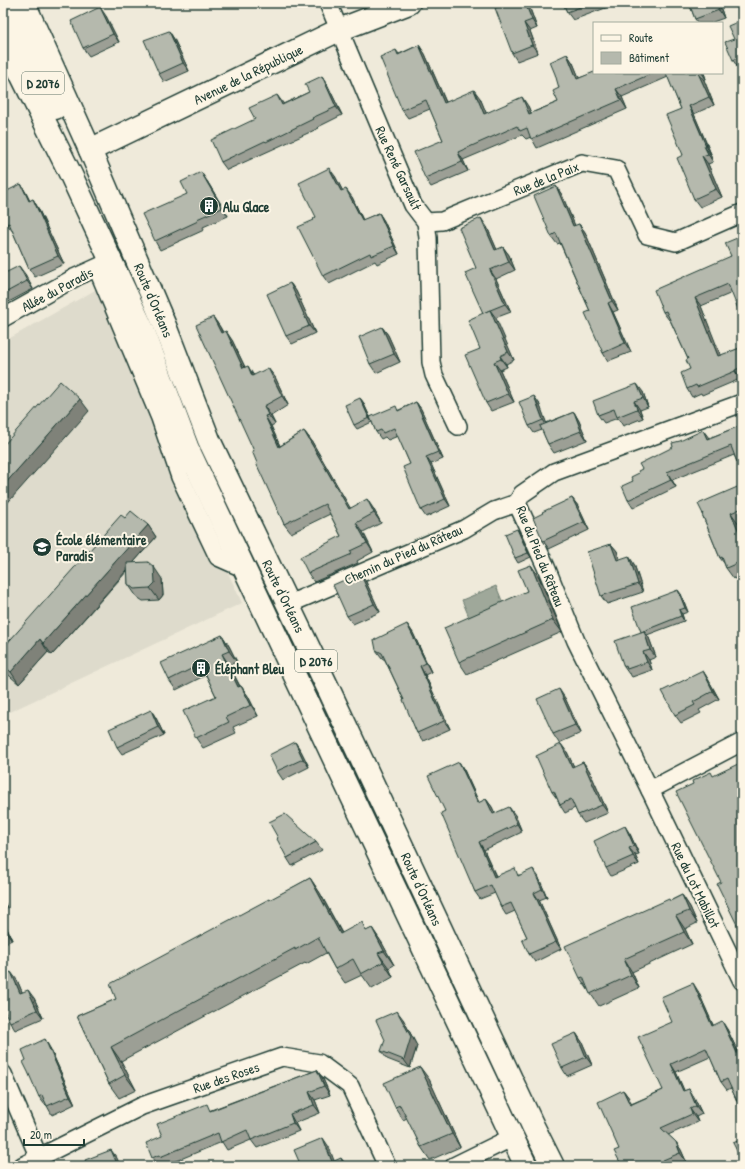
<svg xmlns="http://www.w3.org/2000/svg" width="745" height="1169" viewBox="0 0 745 1169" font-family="'Patrick Hand',sans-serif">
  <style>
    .built { fill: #dedbcc }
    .water { fill: #9fa89a; stroke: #6c7d71 }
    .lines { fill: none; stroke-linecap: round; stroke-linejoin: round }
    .street-casing { stroke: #1f3d34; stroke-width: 20 }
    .secondary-casing { stroke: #1f3d34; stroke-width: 25 }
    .primary-casing { stroke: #1f3d34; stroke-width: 25 }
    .street { stroke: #fcf5e5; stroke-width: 17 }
    .secondary { stroke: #fcf5e5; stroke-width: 22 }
    .primary { stroke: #fcf5e5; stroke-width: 22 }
    .wall { fill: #9c9f95; stroke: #1f3d34 }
    .shaded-wall { fill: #7f8279; stroke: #1f3d34 }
    .building { fill: #b5b9ad; stroke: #1f3d34 }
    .labels { text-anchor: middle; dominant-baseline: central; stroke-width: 4; stroke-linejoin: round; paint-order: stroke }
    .shield { fill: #fcf5e5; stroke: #617469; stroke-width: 1 }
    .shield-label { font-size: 13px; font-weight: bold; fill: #1f3d34 }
    .street-label { font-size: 14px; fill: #1f3d34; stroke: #fcf5e5 }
    .poi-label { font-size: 14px; font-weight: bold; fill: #1f3d34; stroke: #fcf5e5; text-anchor: start }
  </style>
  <rect width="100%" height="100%" fill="#efeada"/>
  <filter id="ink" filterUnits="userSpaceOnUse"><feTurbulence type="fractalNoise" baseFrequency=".025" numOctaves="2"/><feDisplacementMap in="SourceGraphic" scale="8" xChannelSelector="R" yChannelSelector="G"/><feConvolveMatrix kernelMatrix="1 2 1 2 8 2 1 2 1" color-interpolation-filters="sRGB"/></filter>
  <g filter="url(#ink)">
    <polygon class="built" points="97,289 242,603 3,715 3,342"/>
    <polygon class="water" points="496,586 503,603 469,617 462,600"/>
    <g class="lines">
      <g class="street-casing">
        <g id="street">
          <polyline points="328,3 413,205 426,222 428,238 431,362 434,375 458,426"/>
          <polyline points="426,222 442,221 582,163 616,169 647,235 676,242 742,213"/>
          <polyline points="97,268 160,418 180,477 218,557 245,569"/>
          <polyline points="3,318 76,277 107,263"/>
          <polyline points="742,403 554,472 522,494 517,503 546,567 576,641 650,790 742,981"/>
          <polyline points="289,604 464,529 494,511 517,503"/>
          <polyline points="650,790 742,742"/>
          <polyline points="3,1074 39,1158"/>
          <polyline points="22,1166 142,1106 282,1057 319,1063 350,1086 387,1166"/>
          <polyline points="454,1166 513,1137"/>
        </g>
      </g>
      <g class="secondary-casing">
        <polyline id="secondary" points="90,150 339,30 409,3"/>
      </g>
      <g class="primary-casing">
        <g id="primary">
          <polyline points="24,3 90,150 165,326 209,440 329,690 533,1126 553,1166"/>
          <polyline points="3,8 22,39 55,108"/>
          <polyline points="3,38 71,175 144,332 188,449 526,1166"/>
        </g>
      </g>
      <use href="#street" class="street"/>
      <use href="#secondary" class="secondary"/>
      <use href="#primary" class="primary"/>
    </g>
    <g class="wall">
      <polygon points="563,3 619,3 573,20 567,12"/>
      <polygon points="689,3 719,3 724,18 710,23 698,23 695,19"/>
      <polygon points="529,6 537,28 530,31 538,53 517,61 512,53"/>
      <polygon points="106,16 119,42 89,56 83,48"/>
      <polygon points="742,20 742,66 738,68 733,60"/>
      <polygon points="169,31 174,39 189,71 164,82 159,74"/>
      <polygon points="419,45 425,54 446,102 480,98 486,113 528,106 531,113 558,102 559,88 567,54 573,63 579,78 594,73 704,73 706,79 704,80 714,105 694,114 711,154 710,154 713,162 708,164 722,197 700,207 694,199 683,155 681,109 668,77 622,97 627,109 537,148 531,137 526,139 522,135 463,160 468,171 431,187 425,178 443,140 430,109 408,118 402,110 396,50 399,54"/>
      <polygon points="322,76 327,84 342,115 318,127 319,128 271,150 227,170 221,162 255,119 283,104 309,92"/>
      <polygon points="335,176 342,190 352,197 363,220 379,213 384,221 399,254 377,264 375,261 329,284 323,276 314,220 316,217"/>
      <polygon points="207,181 228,216 203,227 204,230 160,250 155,241 187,194"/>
      <polygon points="21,184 26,193 30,201 33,199 38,208 64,264 35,277 29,269 13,232 7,224"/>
      <polygon points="556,186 562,195 575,226 579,224 585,232 618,310 613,312 631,352 608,361 603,353 590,311 560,243 557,244 551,236"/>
      <polygon points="487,227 497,250 503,247 509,255 515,270 496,279 511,312 495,318 514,360 506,364 507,367 500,370 514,402 491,411 486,403 480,349 483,313 476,268"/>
      <polygon points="742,236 732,293 701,306 720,356 740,348 742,351 742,377 740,378 740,379 702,395 701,393 692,397 687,389 690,369 688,359 670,320 669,320 663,312 731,256"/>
      <polygon points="3,274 25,274 33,289 3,305"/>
      <polygon points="290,283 296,291 315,333 292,344 286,336"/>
      <polygon points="213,317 220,327 223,332 232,340 245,367 254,375 275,377 288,405 271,416 275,424 271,426 280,446 304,431 311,440 350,508 373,508 381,523 363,532 373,552 357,561 358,563 314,582 308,573 341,536 330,514 291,533 284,524 254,451"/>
      <polygon points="382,327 388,335 400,362 376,373 370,364"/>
      <polygon points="643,392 648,407 640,410 643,418 623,426 618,418 604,423 598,415"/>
      <polygon points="360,398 363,402 370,417 399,410 416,402 421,409 443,459 431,464 450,506 426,517 421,510 410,464 398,436 388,440 385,437 381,439 376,432 372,422 357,429 354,425"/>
      <polygon points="539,403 546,423 574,412 579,421 587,440 554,453 548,444 542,430 534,433 529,426"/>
      <polygon points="742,425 742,470 737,462 734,455 672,480 676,487 633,508 628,500 633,481 639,473 709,438"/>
      <polygon points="742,486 742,523 739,524 742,532 742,576 734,579 726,568 724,563 720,558 702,514"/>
      <polygon points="572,498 578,506 589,530 549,549 543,541 543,513"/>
      <polygon points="125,518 148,525 156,537 133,563 162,579 163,595 159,600 143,601 137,597 128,584 128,570 52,655 48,652 19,684 3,670 3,648"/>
      <polygon points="520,533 531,557 518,563 515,558"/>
      <polygon points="611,544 617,551 619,559 634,564 643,592 607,604 601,596"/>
      <polygon points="531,565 539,577 562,632 467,674 459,662 527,591"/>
      <polygon points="366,582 380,612 353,624 347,616"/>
      <polygon points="681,594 688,612 682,614 684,621 647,635 649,638 656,657 649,660 652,670 632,677 630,674 629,674 624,667 642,632"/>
      <polygon points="407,624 413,633 431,672 425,675 450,729 423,741 417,733 404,700 385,660 382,658 376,650"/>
      <polygon points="222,635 229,646 237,662 229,665 240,686 241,686 248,696 258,716 233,727 236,733 203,748 196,738 216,696 206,675 176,690 169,680"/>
      <polygon points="703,671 708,679 719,699 699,710 701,713 681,723 675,715"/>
      <polygon points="565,698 581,733 559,743 553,734"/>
      <polygon points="151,710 156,718 164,735 122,754 117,747"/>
      <polygon points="295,742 301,751 309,767 283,780 277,771"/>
      <polygon points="567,752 574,767 583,762 589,770 608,813 584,823 578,815 575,808 565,813 560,805 558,800 552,792"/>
      <polygon points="459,762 464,770 479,803 486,799 492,807 495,814 515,815 522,832 484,850 496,876 520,875 538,876 547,897 539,900 561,949 535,962 529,954 527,937 515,911 506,915 501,907 495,893 480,899 475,892 445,811"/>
      <polygon points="630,834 639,854 635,855 639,864 611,876 606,868"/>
      <polygon points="316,842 322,850 292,866 287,858"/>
      <polygon points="310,878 320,893 342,933 367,931 372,928 382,943 394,965 389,968 393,977 372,989 362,975 345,983 335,969 326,953 306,964 305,963 121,1061 136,1090 119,1098 109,1084 77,1016 116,999 270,900"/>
      <polygon points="682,895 690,907 697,923 685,929 692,944 632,972 639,988 599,1006 580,978 670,901"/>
      <polygon points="3,899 7,908 3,909"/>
      <polygon points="3,919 12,940 3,944"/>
      <polygon points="17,980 22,992 34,998 43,1018 15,1030 10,1022"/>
      <polygon points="698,991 713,1025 727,1029 742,1060 742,1112 731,1088 727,1090 721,1082 710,1057 676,1072 684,1091 689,1089 694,1097 702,1114 696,1117 698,1122 668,1135 676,1142 681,1150 686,1161 673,1166 622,1166 619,1149 623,1090 629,1098 631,1104 663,1090 672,1022"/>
      <polygon points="403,1019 417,1046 410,1068 387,1059 381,1051"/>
      <polygon points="576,1033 582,1042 592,1065 567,1076 562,1068"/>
      <polygon points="50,1048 75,1104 52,1115 46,1104 45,1105 39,1097"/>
      <polygon points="317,1070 323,1079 330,1095 315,1100 320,1113 295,1123 299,1131 257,1148 251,1140 227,1150 222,1142 166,1165 165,1164 158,1166 152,1158 162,1136 211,1110"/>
      <polygon points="429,1079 460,1147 430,1160 421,1147 407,1118 403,1120 395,1107"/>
    </g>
    <g class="shaded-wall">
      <polygon points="525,3 527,3 529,6 537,28 532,20"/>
      <polygon points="716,3 719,3 724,18 719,10"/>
      <polygon points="100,7 106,16 119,42 113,34"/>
      <polygon points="524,23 530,31 538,53 532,45"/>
      <polygon points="169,31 174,39 189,71 183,63"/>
      <polygon points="419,45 425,54 450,112 444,103"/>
      <polygon points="567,54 573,63 583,87 577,79"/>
      <polygon points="698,73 704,80 714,105 709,97"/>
      <polygon points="702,73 704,73 706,79"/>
      <polygon points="322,76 327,84 342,115 336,107"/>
      <polygon points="616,89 622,97 627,109 621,100"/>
      <polygon points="474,90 480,98 490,122 484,114"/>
      <polygon points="277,95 283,103 288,113 282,105"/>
      <polygon points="522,97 528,106 535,122 529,114"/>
      <polygon points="689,106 694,114 711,154 706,146"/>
      <polygon points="704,146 710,154 713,162 708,154"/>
      <polygon points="458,152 463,160 468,171 462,162"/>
      <polygon points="702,156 708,164 722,197 716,189"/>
      <polygon points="329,168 335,176 347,199 341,191"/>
      <polygon points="201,172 207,181 228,216 222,208"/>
      <polygon points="21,184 26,193 34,210 29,201"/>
      <polygon points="556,186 562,195 579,235 573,226"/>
      <polygon points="346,189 352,197 367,229 362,220"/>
      <polygon points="33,199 38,208 64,264 58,256"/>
      <polygon points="379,213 384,221 399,254 394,246"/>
      <polygon points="481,218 487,227 501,259 495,250"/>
      <polygon points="579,224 585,232 618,310 612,301"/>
      <polygon points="503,247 509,255 515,270 509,262"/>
      <polygon points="19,266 25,274 33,289 27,281"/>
      <polygon points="490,270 496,279 511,312 505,304"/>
      <polygon points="290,283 296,291 315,333 309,326"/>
      <polygon points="695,298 701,306 724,364 718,356"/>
      <polygon points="608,303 613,312 631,352 625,343"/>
      <polygon points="490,310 496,318 514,360 508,352"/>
      <polygon points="213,317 220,327 227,343 221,333"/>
      <polygon points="382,327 388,335 400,362 394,354"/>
      <polygon points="226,331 232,340 250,378 243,368"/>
      <polygon points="500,356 506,364 507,367 501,359"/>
      <polygon points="494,362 500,370 514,402 508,394"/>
      <polygon points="248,366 254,376 252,376"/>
      <polygon points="268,368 275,377 288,405 282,396"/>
      <polygon points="735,370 740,378 740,379 735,371"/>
      <polygon points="637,384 643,392 648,407 643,398"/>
      <polygon points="534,396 539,403 548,427 543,420"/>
      <polygon points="360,398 363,402 372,422 369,418"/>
      <polygon points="80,399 89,411 3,508 3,486"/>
      <polygon points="634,401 640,410 643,418 637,409"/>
      <polygon points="416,402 421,409 443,459 438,452"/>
      <polygon points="264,406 271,416 275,424 268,415"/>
      <polygon points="574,412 579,421 587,440 581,431"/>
      <polygon points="265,416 271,426 285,457 279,447"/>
      <polygon points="703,430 709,438 707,439"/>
      <polygon points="304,431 311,440 356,518 349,509"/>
      <polygon points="426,457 431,464 450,506 445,499"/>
      <polygon points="667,472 672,480 676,487 671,480"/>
      <polygon points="572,498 578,506 589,530 584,522"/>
      <polygon points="367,499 373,508 381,523 374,513"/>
      <polygon points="731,513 739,524 742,532 742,539"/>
      <polygon points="356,523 363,532 373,552 367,543"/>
      <polygon points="148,525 156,537 52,655 43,643"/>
      <polygon points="517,529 520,533 531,557 528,553"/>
      <polygon points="611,544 617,551 622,568 617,560"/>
      <polygon points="629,556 634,564 643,592 638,584"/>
      <polygon points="531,565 539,577 562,632 553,620"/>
      <polygon points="154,567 162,579 163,595 159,600 150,588"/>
      <polygon points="360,573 366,582 380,612 374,604"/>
      <polygon points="678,590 681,594 688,612 685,608"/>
      <polygon points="679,610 682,614 684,621 681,616"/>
      <polygon points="407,624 413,633 431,672 426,663"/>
      <polygon points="644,631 649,638 656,657 650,650"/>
      <polygon points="222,635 229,646 237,662 229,651"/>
      <polygon points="40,639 48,652 19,684 11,672"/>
      <polygon points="643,652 649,660 652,670 647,662"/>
      <polygon points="222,654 229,665 245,697 238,687"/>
      <polygon points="420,666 425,675 450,729 444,721"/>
      <polygon points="703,671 708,679 719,699 713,691"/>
      <polygon points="241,686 248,696 258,716 251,705"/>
      <polygon points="559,689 565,698 581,733 575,725"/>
      <polygon points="151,710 156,718 164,735 158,727"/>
      <polygon points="295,742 301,751 309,767 303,759"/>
      <polygon points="561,744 567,752 578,775 572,767"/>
      <polygon points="459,762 464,770 483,811 478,803"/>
      <polygon points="583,762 589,770 608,813 602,805"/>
      <polygon points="486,799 492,807 499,822 493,814"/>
      <polygon points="509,807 515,815 522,832 517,824"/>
      <polygon points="625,826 630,834 639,854 634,846"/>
      <polygon points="479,842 484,850 499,884 494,877"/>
      <polygon points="629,848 635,855 639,864 633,856"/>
      <polygon points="533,869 538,876 547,897 542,889"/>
      <polygon points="310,878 320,893 350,949 340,934"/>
      <polygon points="534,893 539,900 561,949 556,942"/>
      <polygon points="682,895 690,907 697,923 689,911"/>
      <polygon points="3,899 7,908 3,902"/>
      <polygon points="676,916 685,929 692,944 684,932"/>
      <polygon points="3,919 12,940 6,931 3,924"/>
      <polygon points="372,928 382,943 394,965 384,951"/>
      <polygon points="378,953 389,968 393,977 383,962"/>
      <polygon points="624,959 632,972 639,988 631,975"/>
      <polygon points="11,972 17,980 26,1001 20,993"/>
      <polygon points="693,983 698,991 717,1034 712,1026"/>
      <polygon points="28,990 34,998 43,1018 37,1010"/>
      <polygon points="397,1011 403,1019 417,1046 410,1068 404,1060"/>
      <polygon points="722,1021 727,1029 742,1060 742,1064"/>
      <polygon points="576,1033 582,1042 592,1065 586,1057"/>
      <polygon points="45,1039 50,1048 75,1104 70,1096"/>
      <polygon points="111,1047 121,1061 136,1090 125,1075"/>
      <polygon points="671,1064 676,1072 688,1099 683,1091"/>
      <polygon points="420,1067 429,1079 460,1147 452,1134"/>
      <polygon points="317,1070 323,1079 330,1095 324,1086"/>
      <polygon points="689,1089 694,1097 702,1114 696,1106"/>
      <polygon points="623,1090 629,1098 635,1113 630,1105"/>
      <polygon points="309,1092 315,1100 320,1113 314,1105"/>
      <polygon points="690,1109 696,1117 698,1122 692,1114"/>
      <polygon points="290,1114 295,1123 299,1131 293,1123"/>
      <polygon points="323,1138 329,1147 336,1166 332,1162"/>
      <polygon points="676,1142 681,1150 686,1161 680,1153"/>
      <polygon points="111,1150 117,1158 120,1166 118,1166"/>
      <polygon points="341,1158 347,1166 344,1166"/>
    </g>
    <g class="building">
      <polygon points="508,3 525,3 532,20 524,23 532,45 512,53 495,8"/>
      <polygon points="563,3 591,3 567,12"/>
      <polygon points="689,3 716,3 719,10 695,19"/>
      <polygon points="100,7 113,34 83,48 71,21"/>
      <polygon points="742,20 742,56 733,60 725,42 734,39 728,26"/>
      <polygon points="169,31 183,63 159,74 144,40"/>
      <polygon points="419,45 444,103 474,90 484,114 522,97 529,114 558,102 553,91 559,88 555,74 550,62 567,54 577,79 594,72 594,73 653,73 616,89 621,100 531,139 527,128 520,131 517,126 458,152 462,162 425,178 414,152 443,140 426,100 402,110 380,57 396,50 398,55"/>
      <polygon points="666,73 698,73 709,97 689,106 706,146 704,146 708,154 702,156 716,189 694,199 677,158 683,155 666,115 681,109"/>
      <polygon points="322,76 336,107 312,118 313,119 266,142 265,141 221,162 211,140 255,119 249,108 277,95 282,105 309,92 305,84"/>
      <polygon points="329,168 341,191 346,189 362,220 379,213 394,246 371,256 370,253 323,276 298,227 314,220 313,219 316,217 299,183"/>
      <polygon points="201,172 222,208 197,219 198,221 155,241 142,214 187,194 181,182"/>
      <polygon points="21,184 29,201 33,199 58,256 29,269 9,223 7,224 3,215 3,193"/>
      <polygon points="556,186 573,226 579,224 612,301 608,303 625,343 603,353 585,313 590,311 556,233 551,236 534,196"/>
      <polygon points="481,218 495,250 503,247 509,262 490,270 505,304 483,313 465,273 476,268 459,228"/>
      <polygon points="742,236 742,319 728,284 695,298 718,356 740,348 742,354 742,367 735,370 735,371 697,387 696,385 687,389 681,373 690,369 686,360 688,359 666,311 663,312 654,290 731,256 725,243"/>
      <polygon points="19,266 27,281 3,294 3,274"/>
      <polygon points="290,283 309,326 286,336 267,294"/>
      <polygon points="490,310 508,352 500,356 501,359 494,362 508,394 486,403 465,355 480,349 468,320"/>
      <polygon points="213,317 221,333 226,331 243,368 248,366 252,376 268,368 282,396 264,406 268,415 265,416 279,447 304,431 349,509 367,499 374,513 356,523 367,543 350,551 352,554 308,573 300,557 341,536 325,504 284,524 256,463 257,463 252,451 254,451 196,325"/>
      <polygon points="382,327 394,354 370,364 359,337"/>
      <polygon points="60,381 80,399 3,486 3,446"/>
      <polygon points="637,384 643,398 634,401 637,409 617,417 614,409 598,415 593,401"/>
      <polygon points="534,396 543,420 529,426 519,402"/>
      <polygon points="360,398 369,418 354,425 345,405"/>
      <polygon points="416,402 438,452 426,457 445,499 421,510 403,467 410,464 394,428 383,433 381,430 376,432 370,417 396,406 398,411"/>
      <polygon points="574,412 581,431 548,444 540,426"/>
      <polygon points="742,425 742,460 737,462 731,446 667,472 671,480 628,500 622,486 633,481 631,477 639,473 638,471 642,469 639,464 673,447 672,443 680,441 703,430 707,439"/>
      <polygon points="742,485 742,508 731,513 742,539 742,561 726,568 722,557 720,558 702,514 703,514 698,504"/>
      <polygon points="572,498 584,522 543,541 533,518 543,513 542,512"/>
      <polygon points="131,511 148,525 43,643 40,639 11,672 3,665 3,648 121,515 125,518"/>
      <polygon points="517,529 528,553 515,558 505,534"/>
      <polygon points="611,544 617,560 629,556 638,584 601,596 587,552"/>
      <polygon points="148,562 154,567 155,583 150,588 134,589 128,584 127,563"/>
      <polygon points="531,565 553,620 459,662 444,628 527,591 518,570"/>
      <polygon points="360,573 374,604 347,616 333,585"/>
      <polygon points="678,590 685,608 679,610 681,616 641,632 632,607"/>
      <polygon points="407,624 426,663 420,666 444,721 417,733 403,700 404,700 382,653 376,650 374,640"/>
      <polygon points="644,631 650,650 643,652 647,662 627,669 626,666 624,667 615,641"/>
      <polygon points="222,635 229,651 222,654 238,687 241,686 251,705 226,717 229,722 196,738 183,711 216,696 201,664 169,680 161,663"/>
      <polygon points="703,671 713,691 693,702 695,705 675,715 662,691"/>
      <polygon points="559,689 575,725 553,734 537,699"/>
      <polygon points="151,710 158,727 117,747 109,729"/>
      <polygon points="295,742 303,759 277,771 269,755"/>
      <polygon points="561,744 572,767 583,762 602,805 578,815 571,799 560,805 554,791 552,792 536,756"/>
      <polygon points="459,762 478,803 486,799 493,814 509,807 517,824 479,842 494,877 515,868 518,876 533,869 542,889 534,893 556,942 529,954 522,939 527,937 511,903 501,907 491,885 475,892 441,813 445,811 428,776"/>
      <polygon points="740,763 742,767 742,876 740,877 742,882 742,935 717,884 721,882 676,792 693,784 692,781 711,772 713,776"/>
      <polygon points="285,814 316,842 287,858 277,839 278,838 269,822"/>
      <polygon points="625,826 634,846 629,848 633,856 606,868 594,841"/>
      <polygon points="310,878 340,934 362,922 366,931 372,928 384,951 378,953 383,962 361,974 353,959 335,969 318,937 295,950 295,948 111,1047 125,1075 109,1084 77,1016 116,999 110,984 269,899 269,900"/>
      <polygon points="682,895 689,911 676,916 684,932 624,959 631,975 590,994 583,977 580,978 565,946 669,899 670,901"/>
      <polygon points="3,924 6,931 3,933"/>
      <polygon points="11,972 20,993 28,990 37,1010 10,1022 3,1008 3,975"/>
      <polygon points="693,983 712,1026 722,1021 742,1064 742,1112 727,1079 721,1082 706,1048 671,1064 683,1091 689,1089 696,1106 690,1109 692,1114 661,1128 676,1142 680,1153 663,1160 666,1166 622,1166 614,1151 619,1149 598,1102 623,1090 630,1105 663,1090 638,1037 672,1022 661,997"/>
      <polygon points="397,1011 411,1037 404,1060 381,1051 385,1040 376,1020"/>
      <polygon points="576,1033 586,1057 562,1068 551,1044"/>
      <polygon points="45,1039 70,1096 47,1106 42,1095 39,1097 28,1072 23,1062 26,1060 22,1050"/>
      <polygon points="420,1067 452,1134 421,1147 400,1105 395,1107 384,1083"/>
      <polygon points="317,1070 324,1086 309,1092 314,1105 290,1114 293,1123 251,1140 247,1130 221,1142 218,1133 160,1157 159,1155 152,1158 146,1143 162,1136 157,1124 207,1104 210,1111"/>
      <polygon points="323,1138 332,1162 341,1158 344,1166 301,1166 294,1150"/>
      <polygon points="742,1139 742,1161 733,1143"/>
      <polygon points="111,1150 118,1166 87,1166 85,1160"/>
    </g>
  </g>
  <defs>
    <g id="building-disc" transform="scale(1)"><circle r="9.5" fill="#1f3d34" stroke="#fcf5e5"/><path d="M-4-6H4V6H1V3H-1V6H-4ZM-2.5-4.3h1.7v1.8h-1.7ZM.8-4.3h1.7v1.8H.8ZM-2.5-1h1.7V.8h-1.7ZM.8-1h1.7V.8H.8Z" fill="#fff"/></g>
    <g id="school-disc" transform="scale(1)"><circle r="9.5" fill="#1f3d34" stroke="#fcf5e5"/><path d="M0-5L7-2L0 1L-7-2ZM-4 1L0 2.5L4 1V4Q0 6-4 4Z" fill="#fff"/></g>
  </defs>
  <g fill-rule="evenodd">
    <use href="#building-disc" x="209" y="206"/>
    <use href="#school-disc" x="42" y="547"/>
    <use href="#building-disc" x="201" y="668"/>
  </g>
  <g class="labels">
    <g class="shield">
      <rect x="22" y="72" width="42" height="22" rx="3"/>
      <rect x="295" y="650" width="42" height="22" rx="3"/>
    </g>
    <g class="shield-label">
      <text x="43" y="83">D 2076</text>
      <text x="316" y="661">D 2076</text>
    </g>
    <g class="street-label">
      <text transform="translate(248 74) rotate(-26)">Avenue de la République</text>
      <text transform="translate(399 168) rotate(65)">Rue René Garsault</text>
      <text transform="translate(546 178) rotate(-22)">Rue de la Paix</text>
      <text transform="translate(57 289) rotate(-28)">Allée du Paradis</text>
      <text transform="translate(154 300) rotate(67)">Route d'Orléans</text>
      <text transform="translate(403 554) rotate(-24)">Chemin du Pied du Râteau</text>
      <text transform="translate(541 556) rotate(68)">Rue du Pied du Râteau</text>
      <text transform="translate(284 596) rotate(64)">Route d'Orléans</text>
      <text transform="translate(696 885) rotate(64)">Rue du Lot Mabillot</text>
      <text transform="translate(422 889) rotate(65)">Route d'Orléans</text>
      <text transform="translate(226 1077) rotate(-19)">Rue des Roses</text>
    </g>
    <g class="poi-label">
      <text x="223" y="206">Alu Glace</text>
      <text x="56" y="539">École élémentaire<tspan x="56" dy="16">Paradis</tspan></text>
      <text x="215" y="668">Éléphant Bleu</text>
    </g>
  </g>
  <rect width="745" height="1169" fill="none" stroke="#fcf5e5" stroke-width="16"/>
  <rect x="8" y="8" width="729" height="1153" fill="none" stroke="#1f3d34" stroke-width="1.5" filter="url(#ink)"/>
  <rect x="593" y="22" width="130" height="52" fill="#fcf5e5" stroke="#a4ab9e"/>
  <rect x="601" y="35" width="20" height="6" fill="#fcf5e5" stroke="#a4ab9e"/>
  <text x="629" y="42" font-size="12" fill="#1f3d34">Route</text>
  <rect x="601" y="52" width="20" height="12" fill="#b5b9ad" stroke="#a4ab9e"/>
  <text x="629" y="62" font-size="12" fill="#1f3d34">Bâtiment</text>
  <path d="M24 1139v6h60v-6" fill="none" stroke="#1f3d34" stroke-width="2"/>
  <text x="30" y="1139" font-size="12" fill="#1f3d34" stroke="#fcf5e5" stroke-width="3" paint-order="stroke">20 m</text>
</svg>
